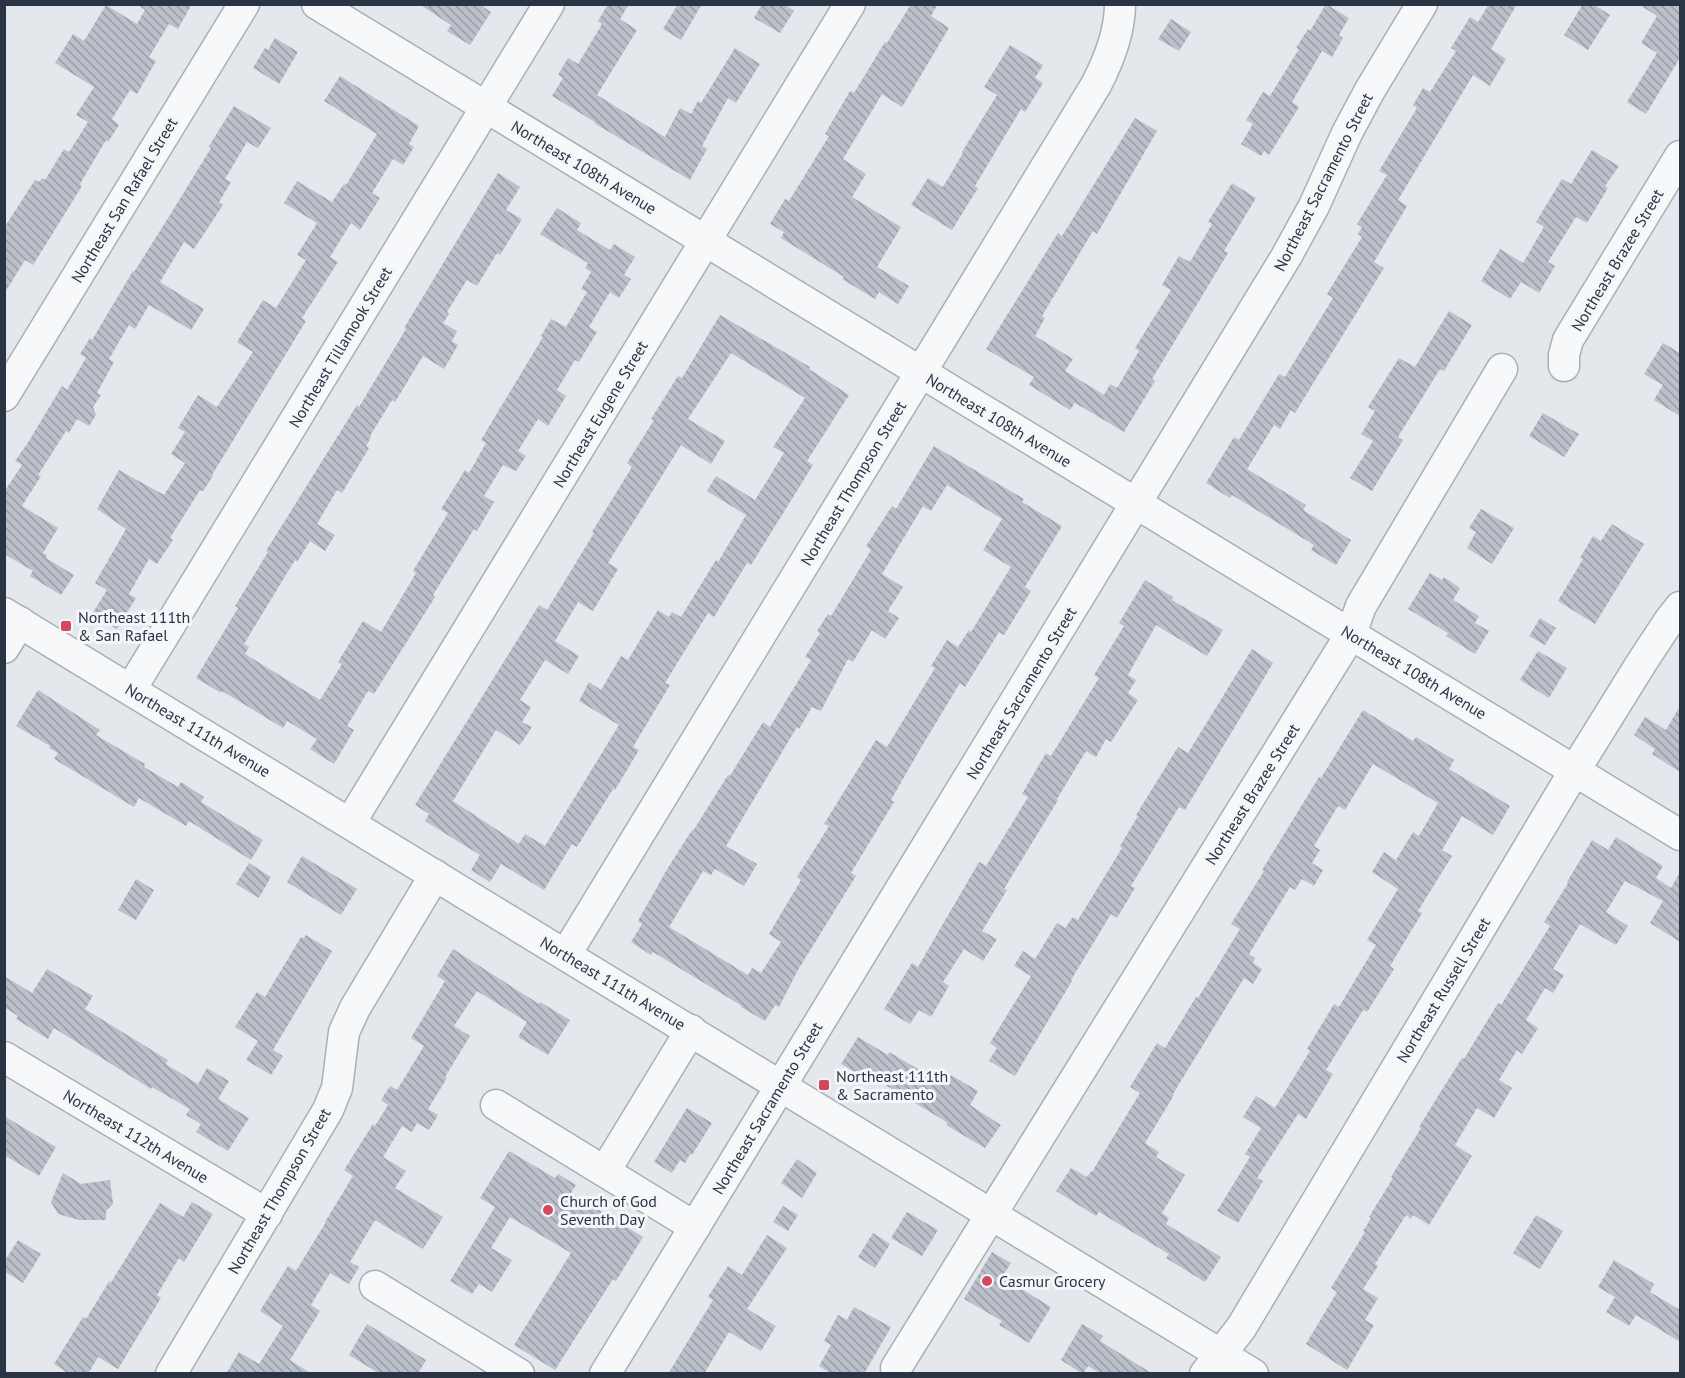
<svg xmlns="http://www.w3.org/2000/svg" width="1685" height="1378" viewBox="0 0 1685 1378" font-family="'PT Sans',sans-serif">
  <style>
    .building { fill: url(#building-back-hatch); fill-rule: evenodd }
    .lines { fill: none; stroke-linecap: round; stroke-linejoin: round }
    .minor-casing { stroke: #a9aeb7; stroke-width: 33 }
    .minor { stroke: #f7f8fa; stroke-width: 30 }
    .poi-dot { fill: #d1495b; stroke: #f4f6f9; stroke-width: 2 }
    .labels { text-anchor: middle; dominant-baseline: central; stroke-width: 6; stroke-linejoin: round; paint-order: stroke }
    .street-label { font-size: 16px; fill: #2b3445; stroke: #f4f6f9 }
    .poi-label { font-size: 16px; fill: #2b3445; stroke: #f4f6f9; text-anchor: start }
  </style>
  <defs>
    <pattern id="building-back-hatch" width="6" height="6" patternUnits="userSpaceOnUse" patternTransform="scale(1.5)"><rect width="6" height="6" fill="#bbc0ca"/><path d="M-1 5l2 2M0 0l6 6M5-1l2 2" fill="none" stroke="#989da6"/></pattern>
  </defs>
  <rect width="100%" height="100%" fill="#e4e7ec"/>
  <g class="building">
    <polygon points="137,4 192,4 178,29 169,24 149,57 156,61 137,94 130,90 112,119 119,125 108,142 106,140 80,184 82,186 53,233 33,265 25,260 4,294 4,228 35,180 39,182 42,178 45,180 64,149 69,152 88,122 76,115 94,87 55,63 73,34 84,41 106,5 137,24 145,10"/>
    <polygon points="419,4 479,4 491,12 470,45 447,31 451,25"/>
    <polygon points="608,4 629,4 620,19 637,30 597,95 665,137 680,108 691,114 698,101 701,103 735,48 760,64 736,103 728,98 702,146 707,149 690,180 594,123 595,122 552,96 563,78 558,75 568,58 578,64 602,24 598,21"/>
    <polygon points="678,4 702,4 681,40 663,29"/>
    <polygon points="762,4 784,4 794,11 780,33 754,18"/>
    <polygon points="911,4 938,4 931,16 949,28 902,107 882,94 843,159 866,174 852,197 901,227 877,267 909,286 898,304 879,292 875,299 842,279 844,277 781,238 784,232 770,224 785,199 789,201 829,136 825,134 850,91 854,93 885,42 887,43"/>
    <polygon points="1326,4 1349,18 1339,35 1343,38 1332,57 1322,51 1292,102 1299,107 1269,155 1264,151 1261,156 1241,144 1253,124 1246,120 1263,92 1270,96 1299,49 1296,48 1308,29 1310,31"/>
    <polygon points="1489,4 1517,4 1491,49 1506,59 1490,86 1473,75 1398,200 1407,206 1374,262 1384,268 1295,413 1291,410 1280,429 1274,425 1247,469 1306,505 1303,510 1351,540 1336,565 1311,550 1314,545 1232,495 1230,498 1206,483 1234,437 1239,440 1279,374 1285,377 1333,298 1327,294 1362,237 1358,234 1362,227 1357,224 1387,175 1379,171 1417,108 1413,105 1423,88 1430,92 1456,51 1451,48 1470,17 1478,22"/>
    <polygon points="1583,4 1593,4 1610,15 1588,50 1564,35"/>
    <polygon points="1638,4 1680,4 1680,58 1646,114 1627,102 1657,53 1641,43 1657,16"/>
    <polygon points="1171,19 1191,32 1179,51 1158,39"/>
    <polygon points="275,38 298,52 279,84 253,68 265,48 268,50"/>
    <polygon points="1010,45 1043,65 1035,78 1043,83 1025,112 1021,109 975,186 978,188 952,230 911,205 928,178 943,187 963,153 962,152 997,95 984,87"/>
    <polygon points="340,76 419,126 409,144 414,147 403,165 393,159 372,193 380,198 360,230 351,223 330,257 338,262 302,318 306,321 212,475 213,476 203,491 200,490 170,538 173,540 157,564 149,559 129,594 136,598 117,629 92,614 107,590 95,583 126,529 97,509 119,470 164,495 185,463 171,454 185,432 178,428 198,395 217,407 253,352 237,342 263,300 276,308 306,260 297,255 317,223 284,203 297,181 332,202 344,184 346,185 377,134 324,101"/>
    <polygon points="234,106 271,128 258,148 247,142 225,179 231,182 219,202 223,205 194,249 184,242 160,282 204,309 191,330 149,305 135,329 129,325 109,359 114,362 97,393 101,395 93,407 96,415 89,426 77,419 69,433 66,431 38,475 41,476 22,506 58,528 43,553 47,555 46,558 74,575 61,595 30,576 33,571 4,554 4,492 22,465 15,461 27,444 62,386 67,390 86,358 80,354 90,338 92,340 133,271 134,272 170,215 211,148 209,146"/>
    <polygon points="1135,118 1157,131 1097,234 1093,231 1042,316 1045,318 1035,336 1073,359 1065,371 1104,395 1110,384 1117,388 1139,351 1135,348 1171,290 1162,285 1179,256 1190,262 1212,224 1208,222 1232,183 1256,198 1224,251 1228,253 1152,379 1155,381 1124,432 1075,403 1070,410 1029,385 1034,377 986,349 1058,233 1062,236"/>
    <polygon points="1592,150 1619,166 1605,186 1608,188 1587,223 1576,217 1548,262 1555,266 1539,293 1521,282 1510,299 1481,281 1500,249 1523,263 1544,227 1536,222 1562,179 1571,184"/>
    <polygon points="498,173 520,187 506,210 522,219 500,255 497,253 477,286 467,280 447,312 449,314 443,323 457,331 452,341 458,345 444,369 423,356 395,402 392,400 370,436 371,437 366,446 369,448 342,493 337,490 317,524 335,535 325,551 310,541 297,562 295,560 244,644 249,647 245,654 320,700 342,664 338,662 363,621 381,632 416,573 413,571 448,513 441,509 465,470 469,473 486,443 481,440 543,337 541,336 551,319 566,327 587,292 581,289 591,272 585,268 588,263 540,234 557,208 581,223 577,230 610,250 614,244 635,257 624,275 631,279 619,298 610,292 589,327 597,332 579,362 575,360 557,390 566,396 548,426 538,419 518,451 526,456 516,471 503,465 484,496 494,502 477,531 474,529 433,595 435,597 374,694 368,691 347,726 354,730 334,764 310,749 317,739 287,721 283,728 222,691 221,693 196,678 238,608 235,606 268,552 266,551 357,405 359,407 406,329 404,328"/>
    <polygon points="1449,311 1472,325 1444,371 1440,369 1398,437 1403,440 1372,491 1350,478 1373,441 1361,434 1375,411 1368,407 1399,358 1415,367"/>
    <path d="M720,315L810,367L809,369L849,395L807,461L813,465L751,565L747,563L714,617L708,613L665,683L670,685L633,747L639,750L615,790L613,789L577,847L572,844L544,890L501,864L490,882L471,870L480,855L425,821L429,814L415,805L539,605L547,610L594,533L592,532L632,467L627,463L654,420L651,419L678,376L682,378ZM731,353L805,398L773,447L784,453L755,500L716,476L707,491L746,515L718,562L716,560L681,617L672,612L669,617L658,610L628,660L621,656L601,690L589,682L579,701L619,725L545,846L525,834L519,844L453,801L496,730L520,745L532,727L522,722L531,707L520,700L545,660L568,674L579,656L555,641L578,602L593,611L618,569L608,563L681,445L711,464L725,441L688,419Z"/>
    <polygon points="1663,343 1680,353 1680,416 1654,400 1663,385 1644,374"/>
    <polygon points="1543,413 1579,434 1564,457 1529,436"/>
    <path d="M934,446L1024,499L1022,502L1062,526L1025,587L1031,591L1004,635L999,632L965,687L960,683L919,751L891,800L894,802L851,873L856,876L798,970L779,1007L775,1005L765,1021L741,1007L742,1006L653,952L651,955L631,942L642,924L638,921L666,871L692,830L693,831L728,775L730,776L763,722L770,727L811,660L805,657L820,633L817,631L828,614L831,616L871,550L866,546L892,506L896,509ZM947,485L1002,519L983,550L1011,567L971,632L969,630L958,647L947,640L931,666L935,668L887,747L876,740L824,824L829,826L797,877L801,880L769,934L781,942L761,973L752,968L748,975L669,927L703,871L711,875L715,869L744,886L757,864L726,846L797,727L799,729L812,707L821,711L848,659L853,662L872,630L885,639L899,618L888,611L903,587L882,574L923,506L931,511Z"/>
    <polygon points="1481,509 1514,528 1492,564 1467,548 1476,532 1469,528"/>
    <polygon points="1612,524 1644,544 1595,624 1558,601 1583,559 1580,558 1593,536 1601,541"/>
    <polygon points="1430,573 1442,580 1444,577 1460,588 1453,600 1479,616 1475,623 1489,631 1475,654 1446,636 1448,633 1408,609"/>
    <polygon points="1145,580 1173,597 1172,600 1223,630 1207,656 1156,625 1128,675 1136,680 1128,693 1138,700 1111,742 1106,739 1096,757 1086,751 1057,799 1058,800 1004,889 1007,890 982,931 997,939 983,961 964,949 943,982 949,986 931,1017 919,1010 910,1024 884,1009 912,963 918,967 979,862 986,866 1028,797 1022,794 1046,753 1051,756 1099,678 1094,675 1124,626 1119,623"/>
    <polygon points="1540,618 1556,628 1545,645 1529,636"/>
    <polygon points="1252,649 1273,663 1185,810 1179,807 1131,886 1135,888 1117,918 1111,914 1071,980 1072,981 1015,1076 989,1061 997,1048 990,1043 1031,976 1014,966 1023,951 1035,959 1057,923 1065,928 1073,917 1078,920 1122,848 1120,846 1138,816 1136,815 1178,747 1188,753"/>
    <polygon points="1538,651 1567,668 1549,698 1520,680"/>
    <polygon points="38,690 100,730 96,735 145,764 144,767 178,787 181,782 204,797 201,802 263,840 251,860 189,821 186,826 139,798 134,807 54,759 58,753 49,748 50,746 16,726"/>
    <polygon points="1680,706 1680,772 1652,754 1655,749 1634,735 1645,717 1666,730"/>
    <polygon points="1363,710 1413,741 1416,737 1454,760 1449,769 1510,806 1493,835 1462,816 1442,850 1452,856 1418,911 1422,913 1390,966 1394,969 1367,1012 1363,1010 1326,1070 1333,1074 1306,1119 1298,1114 1257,1178 1263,1181 1238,1223 1217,1211 1250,1157 1245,1154 1261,1128 1243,1117 1256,1096 1275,1108 1310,1051 1307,1049 1334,1004 1339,1007 1376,945 1367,940 1398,889 1372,872 1384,852 1396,860 1413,832 1419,836 1438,803 1373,764 1345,810 1338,806 1314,846 1320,850 1312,863 1323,870 1314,886 1302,879 1295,890 1290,887 1249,954 1255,958 1253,963 1262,969 1253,984 1244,978 1173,1094 1174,1095 1145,1143 1159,1152 1156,1157 1185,1175 1162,1213 1169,1218 1166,1224 1221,1257 1205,1282 1166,1258 1169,1254 1099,1212 1096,1216 1056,1191 1071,1168 1087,1177 1091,1171 1092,1172 1140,1093 1130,1087 1157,1043 1165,1048 1196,997 1198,998 1240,929 1231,924 1264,871 1262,870 1319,777 1321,778"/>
    <polygon points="1616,837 1663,866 1656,878 1671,888 1680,872 1680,942 1650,923 1663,901 1625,881 1606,912 1628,926 1616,945 1580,924 1553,969 1564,975 1553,993 1545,988 1526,1020 1538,1028 1522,1054 1517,1050 1499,1080 1512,1088 1494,1118 1477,1108 1455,1145 1472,1156 1429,1225 1413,1215 1411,1219 1406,1215 1375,1264 1378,1266 1363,1289 1378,1298 1365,1320 1374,1325 1347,1370 1306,1344 1337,1292 1331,1288 1365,1232 1363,1231 1371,1218 1369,1217 1393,1178 1391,1177 1421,1128 1419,1127 1438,1096 1462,1058 1464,1059 1498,1003 1501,1005 1550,926 1544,922 1568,883 1567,882 1592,840 1608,850"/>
    <polygon points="302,856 357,889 341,915 287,882"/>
    <polygon points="249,863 271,877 259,898 236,884"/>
    <polygon points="136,879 154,890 136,920 118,910"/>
    <polygon points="306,935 332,951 273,1050 283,1056 271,1075 246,1060 258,1041 235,1027 257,992 265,997 301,937 304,938"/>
    <polygon points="453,949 539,1004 540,1002 570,1020 548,1055 518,1037 527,1022 477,991 454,1026 470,1036 445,1077 447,1078 428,1109 438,1115 429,1130 417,1123 412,1132 402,1126 383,1157 406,1171 395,1188 443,1217 423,1249 375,1220 350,1262 359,1267 349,1284 330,1273 311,1305 320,1311 290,1360 312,1374 226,1374 239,1352 259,1364 283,1326 260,1311 288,1266 296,1271 326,1222 325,1222 353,1176 344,1170 373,1124 375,1126 388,1105 381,1100 390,1086 397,1090 424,1046 411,1038 445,981 437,976"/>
    <polygon points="47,969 93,996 85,1009 168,1060 166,1064 198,1084 207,1068 229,1081 218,1099 249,1118 228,1151 196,1132 201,1124 186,1115 190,1109 152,1087 151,1089 54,1028 48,1039 16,1019 18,1016 4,1007 4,976 32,993"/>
    <polygon points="858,1037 888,1055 889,1052 945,1085 951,1075 978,1091 970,1105 1001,1125 985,1148 946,1125 948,1123 874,1078 872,1082 841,1064"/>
    <polygon points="687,1108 712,1123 692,1155 690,1154 685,1163 680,1160 672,1173 654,1162"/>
    <polygon points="4,1116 56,1147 39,1176 4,1155"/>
    <polygon points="509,1151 555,1178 558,1174 576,1185 571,1193 643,1237 616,1281 613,1279 555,1370 514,1345 571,1253 510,1217 491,1248 512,1260 492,1292 479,1284 472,1294 450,1281 495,1207 480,1198"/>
    <polygon points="797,1159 817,1173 802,1198 781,1183"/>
    <polygon points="63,1173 81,1184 110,1180 113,1204 106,1211 106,1220 79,1220 58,1214 51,1202"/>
    <polygon points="192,1202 213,1214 184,1262 179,1258 157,1295 161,1298 118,1369 98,1357 88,1374 69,1374 54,1364 83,1317 86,1319 110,1280 110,1284 160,1203 183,1217"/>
    <polygon points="783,1206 798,1215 788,1231 773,1222"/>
    <polygon points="907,1212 938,1230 922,1256 891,1238"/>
    <polygon points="1536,1215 1563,1231 1540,1269 1513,1253"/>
    <polygon points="873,1233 890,1244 875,1268 858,1257"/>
    <polygon points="767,1235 787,1248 747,1309 776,1326 761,1351 729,1332 704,1374 668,1374 713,1300 708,1297 728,1266 742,1275"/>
    <polygon points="18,1240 41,1254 23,1283 4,1271 4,1262"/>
    <polygon points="992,1252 1011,1263 1002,1277 1051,1307 1029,1343 999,1325 1002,1321 964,1299"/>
    <polygon points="1614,1260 1654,1284 1650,1292 1680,1310 1680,1342 1636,1315 1629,1326 1606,1312 1615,1297 1598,1287"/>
    <polygon points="854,1307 891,1327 864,1374 832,1374 819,1366 831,1345 824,1341 838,1315 847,1320"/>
    <polygon points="367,1324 426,1360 418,1374 380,1374 349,1355"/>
    <polygon points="1082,1324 1103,1336 1100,1341 1153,1374 1100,1373 1088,1366 1083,1374 1061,1360"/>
  </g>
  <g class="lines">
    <g class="minor-casing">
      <g id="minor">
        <polyline points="317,4 1680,835"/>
        <polyline points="1564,366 1564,355 1568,340 1680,156"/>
        <polyline points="4,396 244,4"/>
        <polyline points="4,613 1253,1374"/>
        <polyline points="4,648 20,622"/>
        <polyline points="131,689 549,4"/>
        <polyline points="350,823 850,4"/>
        <path d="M566,954L1096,85C1109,60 1120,33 1120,4"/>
        <polyline points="4,1057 267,1214"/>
        <polyline points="496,1105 695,1227"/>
        <polyline points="605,1171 691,1030"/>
        <polyline points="375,1286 519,1374"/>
        <polyline points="896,1368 1351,634 1361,606 1502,369"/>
        <polyline points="171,1374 328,1110 337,1088 344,1032 355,1008 435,875"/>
        <polyline points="605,1374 1286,257 1314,206 1347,133 1370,90 1422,4"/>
        <polyline points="1205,1374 1241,1328 1575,770 1642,662 1669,621 1680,607"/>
      </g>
    </g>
    <use href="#minor" class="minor"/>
  </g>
  <g class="poi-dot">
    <rect x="60" y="620" width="12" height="12" rx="3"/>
    <rect x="818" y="1079" width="12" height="12" rx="3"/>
    <circle cx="548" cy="1210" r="6"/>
    <circle cx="987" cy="1281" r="6"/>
  </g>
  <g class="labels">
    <g class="street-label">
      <text transform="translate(584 167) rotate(31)">Northeast 108th Avenue</text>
      <text transform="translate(1323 182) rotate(-63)">Northeast Sacramento Street</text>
      <text transform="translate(124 200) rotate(-59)">Northeast San Rafael Street</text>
      <text transform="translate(1617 260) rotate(-59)">Northeast Brazee Street</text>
      <text transform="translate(340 347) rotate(-59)">Northeast Tillamook Street</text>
      <text transform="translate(600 414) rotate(-59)">Northeast Eugene Street</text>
      <text transform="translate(999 420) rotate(31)">Northeast 108th Avenue</text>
      <text transform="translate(853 483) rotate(-59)">Northeast Thompson Street</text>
      <text transform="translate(1414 672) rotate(31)">Northeast 108th Avenue</text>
      <text transform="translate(1021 693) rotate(-59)">Northeast Sacramento Street</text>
      <text transform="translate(198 730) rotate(31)">Northeast 111th Avenue</text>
      <text transform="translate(1252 794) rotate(-58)">Northeast Brazee Street</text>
      <text transform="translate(613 983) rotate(31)">Northeast 111th Avenue</text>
      <text transform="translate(1443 990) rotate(-59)">Northeast Russell Street</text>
      <text transform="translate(767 1108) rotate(-59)">Northeast Sacramento Street</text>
      <text transform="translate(136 1136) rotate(31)">Northeast 112th Avenue</text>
      <text transform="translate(279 1191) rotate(-60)">Northeast Thompson Street</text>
    </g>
    <g class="poi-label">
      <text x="78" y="617">Northeast 111th<tspan x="78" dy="18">&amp; San Rafael</tspan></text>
      <text x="836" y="1076">Northeast 111th<tspan x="836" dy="18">&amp; Sacramento</tspan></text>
      <text x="560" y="1201">Church of God<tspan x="560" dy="18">Seventh Day</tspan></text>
      <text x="999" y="1281">Casmur Grocery</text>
    </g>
  </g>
  <rect width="1685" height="1378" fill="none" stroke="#2b3445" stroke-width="12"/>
</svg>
